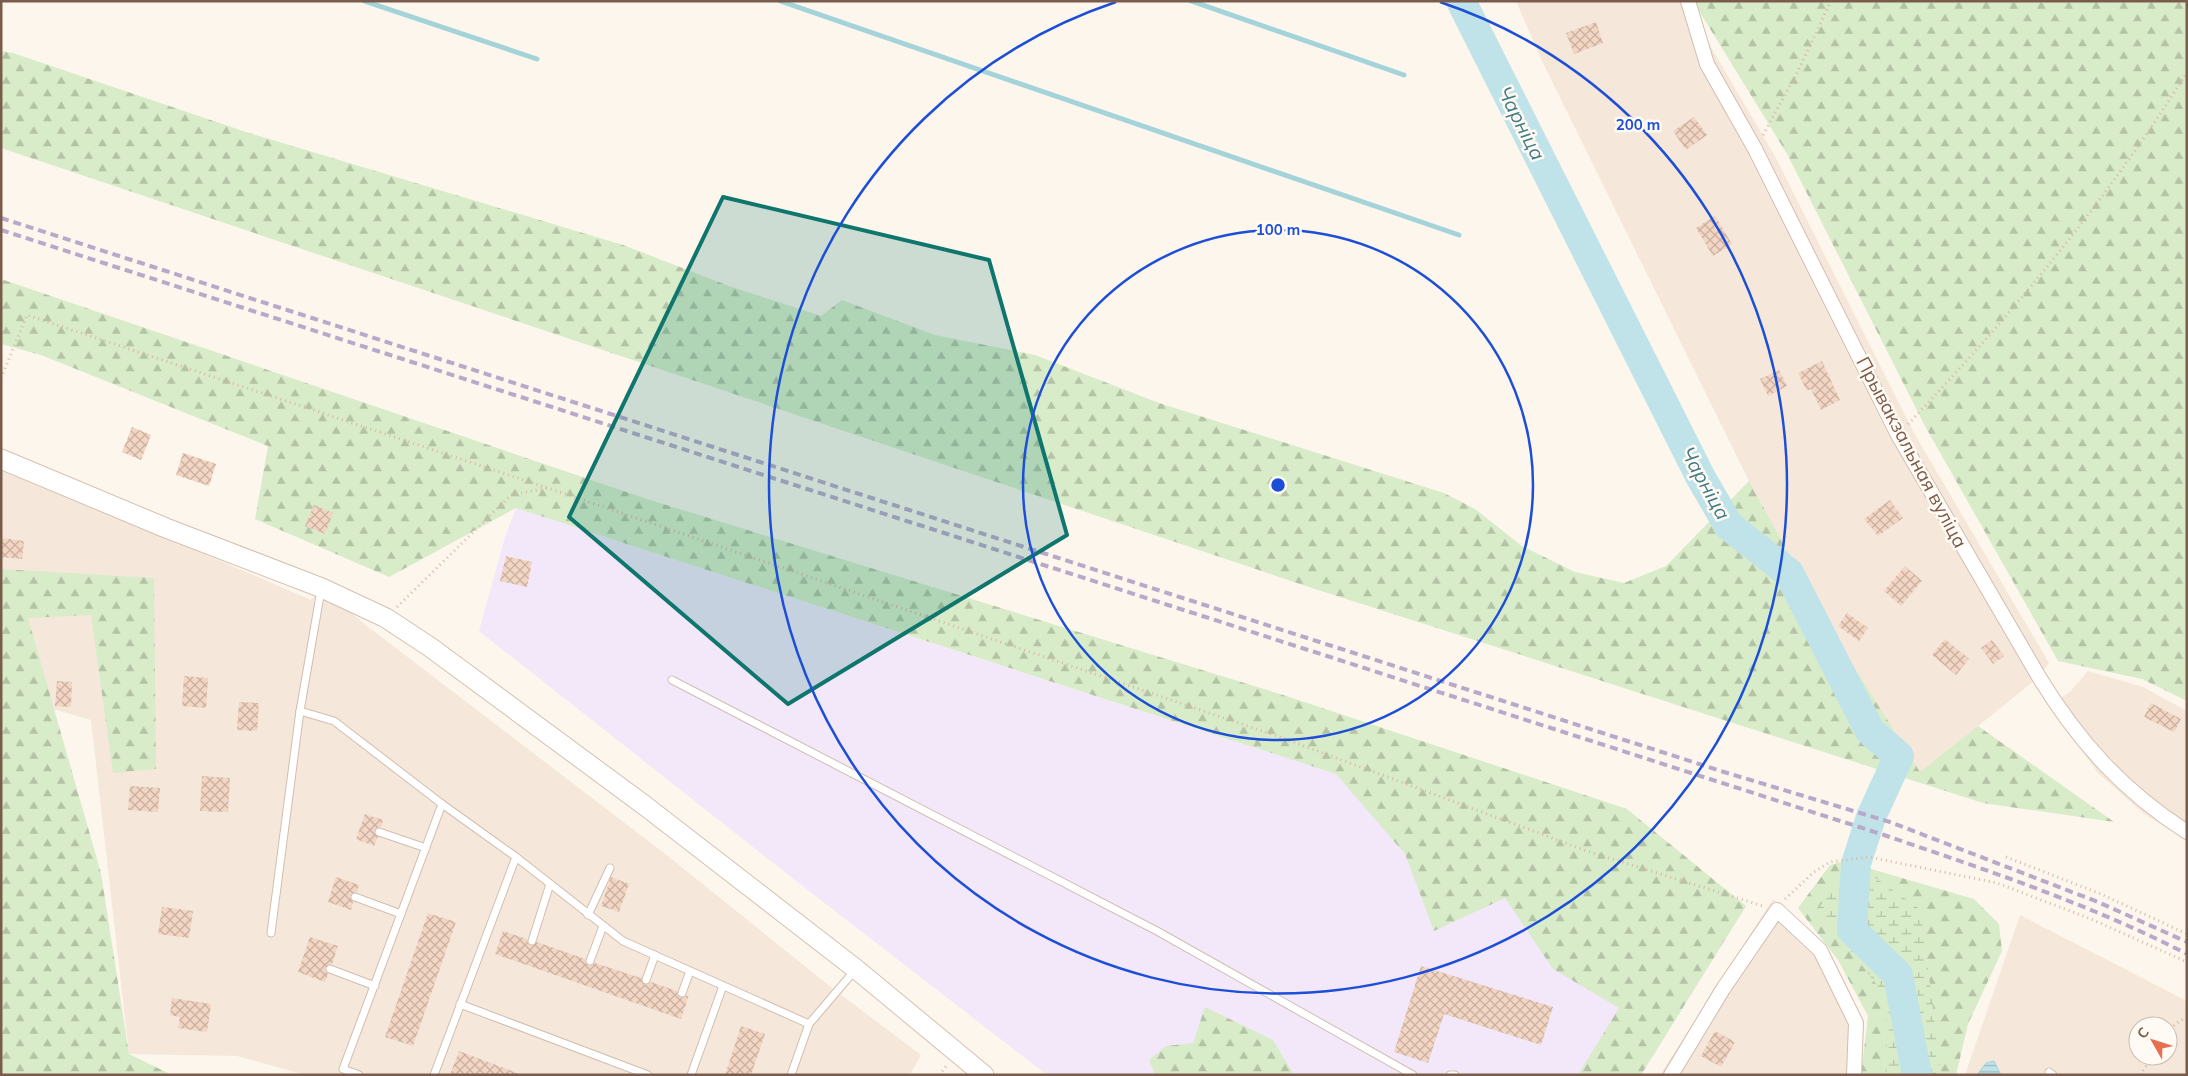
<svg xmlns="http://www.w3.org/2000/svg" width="2188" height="1076" viewBox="0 0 2188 1076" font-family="Mulish,sans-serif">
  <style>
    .residential { fill: #f5e8da; fill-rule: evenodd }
    .education { fill: #f3e8fa }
    .forest { fill: url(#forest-firs) }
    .wetland { fill: url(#wetland-marsh) }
    .water { fill: url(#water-rules); stroke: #a5d3da }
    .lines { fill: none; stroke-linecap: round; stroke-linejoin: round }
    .stream { stroke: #a5d3da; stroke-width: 5 }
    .river { stroke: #bfe3e8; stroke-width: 30 }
    .building { fill: url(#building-cross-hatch) }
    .lane-casing { stroke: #d1beb0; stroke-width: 9 }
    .street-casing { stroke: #d1beb0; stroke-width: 16 }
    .secondary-casing { stroke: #d6c0b0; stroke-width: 21 }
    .path { stroke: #d9b8a5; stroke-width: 3; stroke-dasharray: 1 4; stroke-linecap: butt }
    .lane { stroke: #fff; stroke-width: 7 }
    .street { stroke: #fff; stroke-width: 14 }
    .secondary { stroke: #fff; stroke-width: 19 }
    .rail { stroke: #b9a8c9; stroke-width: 4; stroke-dasharray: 8 5; stroke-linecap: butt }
    .marked { fill: #0f766e; fill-opacity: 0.2; stroke: #0f766e; stroke-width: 4; stroke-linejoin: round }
    .ring { fill: none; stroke: #1d4ed8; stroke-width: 2.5 }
    .labels { text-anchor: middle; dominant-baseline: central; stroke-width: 5; stroke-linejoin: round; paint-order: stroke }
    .street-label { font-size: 19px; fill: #7a5c4d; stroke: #fffaf3 }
    .water-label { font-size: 20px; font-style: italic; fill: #437c86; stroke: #fffaf3 }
    .centre { fill: #1d4ed8; stroke: #fffaf3; stroke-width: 2.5 }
    .ring-label { font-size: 15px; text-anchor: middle; font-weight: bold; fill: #1d4ed8; stroke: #fffaf3; stroke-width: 5; stroke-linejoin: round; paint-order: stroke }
  </style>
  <defs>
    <pattern id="forest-firs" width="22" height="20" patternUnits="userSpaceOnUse" patternTransform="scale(1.25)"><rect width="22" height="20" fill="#d8ecc9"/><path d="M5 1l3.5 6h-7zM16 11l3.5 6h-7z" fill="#b4c2a5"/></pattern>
    <pattern id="wetland-marsh" width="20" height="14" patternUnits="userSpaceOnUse" patternTransform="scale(1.25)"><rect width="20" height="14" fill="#d8ecc9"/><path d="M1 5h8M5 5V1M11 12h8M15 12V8" fill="none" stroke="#b4c2a5"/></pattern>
    <pattern id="water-rules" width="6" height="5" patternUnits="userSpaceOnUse" patternTransform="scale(1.25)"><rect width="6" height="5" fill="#bfe3e8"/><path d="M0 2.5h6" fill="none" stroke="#a0bbbe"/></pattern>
    <pattern id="building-cross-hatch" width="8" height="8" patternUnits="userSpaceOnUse" patternTransform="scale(1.25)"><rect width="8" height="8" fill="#f3d5c3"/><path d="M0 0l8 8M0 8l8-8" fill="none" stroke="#cab0a1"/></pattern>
  </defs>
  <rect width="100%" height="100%" fill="#fdf6ec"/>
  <g class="residential">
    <polygon points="1516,1 1684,1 1776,158 1914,433 2049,663 2039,677 1920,773 1831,630 1749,481 1541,59"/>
    <polygon points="1,466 311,600 322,588 367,626 664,853 836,991 921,1055 910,1075 306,1075 237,1056 129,1054 91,720 1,694"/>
    <polygon points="2088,671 2143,687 2187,711 2187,840 2144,814 2098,773 2050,705 2070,692"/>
    <polygon points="1773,899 1824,949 1864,1022 1861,1075 1660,1075"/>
    <path d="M2020,915L2187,1001V1075H1965ZM2138,1026H2168V1056H2138Z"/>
  </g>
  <polygon class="education" points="516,508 1070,688 1746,906 1641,1075 1047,1075 791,877 479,631 505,537"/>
  <g class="forest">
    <polygon points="1693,1 2187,1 2187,701 2142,679 2058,661 1925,426 1787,154"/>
    <polygon points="1,51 13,53 246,132 623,245 729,286 821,316 842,300 935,335 1035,355 1159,403 1444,493 1475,509 1522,546 1575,572 1624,583 1666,566 1749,481 1831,630 1920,772 1978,726 2114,822 1983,803 1315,589 1,148"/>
    <polygon points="1,279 647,499 1280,694 1627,809 1746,906 1641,1075 1578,1075 1619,1008 1553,969 1505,898 1434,931 1405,854 1336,774 516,508 389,577 255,519 268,446 41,355 1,344"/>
    <polygon points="1,569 154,578 156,769 113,773 91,615 28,618 101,873 129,1054 172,1075 1,1075"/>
    <polygon points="1844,861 1974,899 1999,924 2002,951 1968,1024 1956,1075 1861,1075 1868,1016 1838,960 1798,908 1830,865"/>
    <polygon points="1205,1007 1273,1040 1294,1075 1155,1075 1149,1060 1166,1046 1193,1043"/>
  </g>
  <polygon class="wetland" points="1856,864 1921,910 1941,1075 1887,1075 1886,997 1818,908"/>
  <polygon class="water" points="1994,1061 2001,1075 1977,1075 1986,1063"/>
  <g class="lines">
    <g class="stream">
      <polyline points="364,1 537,59"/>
      <polyline points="780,1 1459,235"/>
      <polyline points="1191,1 1404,75"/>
    </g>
    <polyline class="river" points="1461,1 1701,478 1729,526 1789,573 1870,731 1899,756 1871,817 1856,864 1852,930 1898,975 1917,1075"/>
  </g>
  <g class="building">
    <polygon points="1596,22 1603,43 1574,54 1566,33"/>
    <polygon points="1694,117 1707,135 1686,150 1673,131"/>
    <polygon points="1715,216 1732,244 1713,256 1696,228"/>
    <polygon points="1822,361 1840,400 1821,410 1811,389 1807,391 1798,373"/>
    <polygon points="1779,370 1787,386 1768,396 1760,379"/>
    <polygon points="132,427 151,435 141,460 122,452"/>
    <polygon points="183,453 216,464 209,486 176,475"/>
    <polygon points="1890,500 1903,518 1878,536 1864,519"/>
    <polygon points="314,505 333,513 325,534 305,526"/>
    <polygon points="1,538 24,541 22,559 1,557"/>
    <polygon points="506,556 532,562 527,587 500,581"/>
    <polygon points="1905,566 1922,581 1901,606 1884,591"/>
    <polygon points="1847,613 1868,628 1859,641 1838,626"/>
    <polygon points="1945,639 1969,659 1956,675 1932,655"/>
    <polygon points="1992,640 2004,656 1993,664 1981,648"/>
    <polygon points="184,676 208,678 206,708 182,706"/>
    <polygon points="57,681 72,682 71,707 55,706"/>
    <polygon points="239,702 259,703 257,731 237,730"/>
    <polygon points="2151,703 2181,719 2174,732 2144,717"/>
    <polygon points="202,776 230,778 228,812 200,811"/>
    <polygon points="130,786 160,788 158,812 128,810"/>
    <polygon points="365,814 383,820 381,827 374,830 378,837 374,846 356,839"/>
    <polygon points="336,877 359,885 357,892 350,896 353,902 351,910 328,902"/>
    <polygon points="611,877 629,884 619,912 601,906"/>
    <polygon points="162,907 193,911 189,938 158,934"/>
    <polygon points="428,913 456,922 413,1046 385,1037"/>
    <polygon points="503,931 527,939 530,946 537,942 585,959 589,966 595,963 641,978 645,985 651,982 677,991 678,996 681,998 689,995 681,1019 495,954"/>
    <polygon points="310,937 338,946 332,964 325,968 328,974 325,982 298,972"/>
    <polygon points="1421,966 1553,1007 1541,1045 1444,1014 1428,1063 1394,1052"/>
    <polygon points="172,998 211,1004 207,1032 178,1028 180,1017 170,1015"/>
    <polygon points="741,1026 765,1034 751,1075 725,1075"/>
    <polygon points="1715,1031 1735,1042 1721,1067 1701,1056"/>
    <polygon points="459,1051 517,1073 517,1075 450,1075"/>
  </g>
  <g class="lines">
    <g class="lane-casing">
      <g id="lane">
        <polyline points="321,590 300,711 334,721 442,804 516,857 623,941 809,1024"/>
        <polyline points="672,680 1157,931 1413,1075"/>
        <polyline points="379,832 426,848"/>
        <polyline points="355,897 401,914"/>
        <polyline points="588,915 610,868"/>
        <polyline points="271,933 300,711"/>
        <polyline points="532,941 550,884"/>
        <polyline points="590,961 603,926"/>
        <polyline points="330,969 375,986"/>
        <polyline points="646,980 655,955"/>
        <polyline points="682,993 690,971"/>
        <polyline points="460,1004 648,1075"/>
        <polyline points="2049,1072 2053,1075"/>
        <polyline points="359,1075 343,1069 442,804"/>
        <polyline points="434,1075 516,857"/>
        <polyline points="691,1075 723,986"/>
        <polyline points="791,1075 809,1024 856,969"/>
        <polyline points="1450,1075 1455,1075"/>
      </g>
    </g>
    <g class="street-casing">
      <g id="street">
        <path d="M1688,1L1707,64L1755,149L1898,435L2039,677C2078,741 2123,791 2187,832"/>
        <polyline points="1671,1075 1723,989 1777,910 1820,950 1856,1023 1854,1075"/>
      </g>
    </g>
    <g class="secondary-casing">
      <polyline id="secondary" points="1,459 166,528 322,588 386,618 430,647 644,805 856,969 984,1075"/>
    </g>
    <g class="path">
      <polyline points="1763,135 1797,73 1831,1"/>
      <polyline points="1,378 27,315 548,488 1277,736 1587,851 1763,906"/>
      <path d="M1908,424C2011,316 2108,199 2187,72"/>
      <polyline points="397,607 511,495 547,488"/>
      <polyline points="2006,857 2101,894 2187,934"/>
      <polyline points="1785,899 1814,872 1830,862 1869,857 1997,883 2091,919 2187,962"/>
      <polyline points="2168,1034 2175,1024 2187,1017"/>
      <polyline points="939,1075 947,1065"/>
      <polyline points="2140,1075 2153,1056"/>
    </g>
    <use href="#lane" class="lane"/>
    <use href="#street" class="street"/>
    <use href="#secondary" class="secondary"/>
    <g class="rail">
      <polyline points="1,218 1724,772 1890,822 2098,902 2187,942"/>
      <path d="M1,230L1884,835C1986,870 2090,904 2187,954"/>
    </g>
  </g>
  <path class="marked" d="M723,197L989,260L1067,535L788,704L569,517Z"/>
  <g class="ring">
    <circle cx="1278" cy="485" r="255"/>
    <path d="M1440 2A509 509 0 1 1 1116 2"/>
  </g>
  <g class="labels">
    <g class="street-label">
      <text transform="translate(1912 452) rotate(62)">Прывакзальная вуліца</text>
    </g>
    <g class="water-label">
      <text transform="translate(1522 123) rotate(63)">Чарніца</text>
      <text transform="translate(1706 483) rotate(61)">Чарніца</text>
    </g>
  </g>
  <circle cx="1278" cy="485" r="8" class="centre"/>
  <g class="ring-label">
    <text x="1638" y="130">200 m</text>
    <text x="1278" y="235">100 m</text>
  </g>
  <rect width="2188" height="1076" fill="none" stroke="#7a5c4d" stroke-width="5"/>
  <g transform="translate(2153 1041) rotate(309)"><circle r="24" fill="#fffaf3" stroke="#cabbb1"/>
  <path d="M0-4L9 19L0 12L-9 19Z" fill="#e76f51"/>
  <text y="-8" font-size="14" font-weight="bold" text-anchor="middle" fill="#7a5c4d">С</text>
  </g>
</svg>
